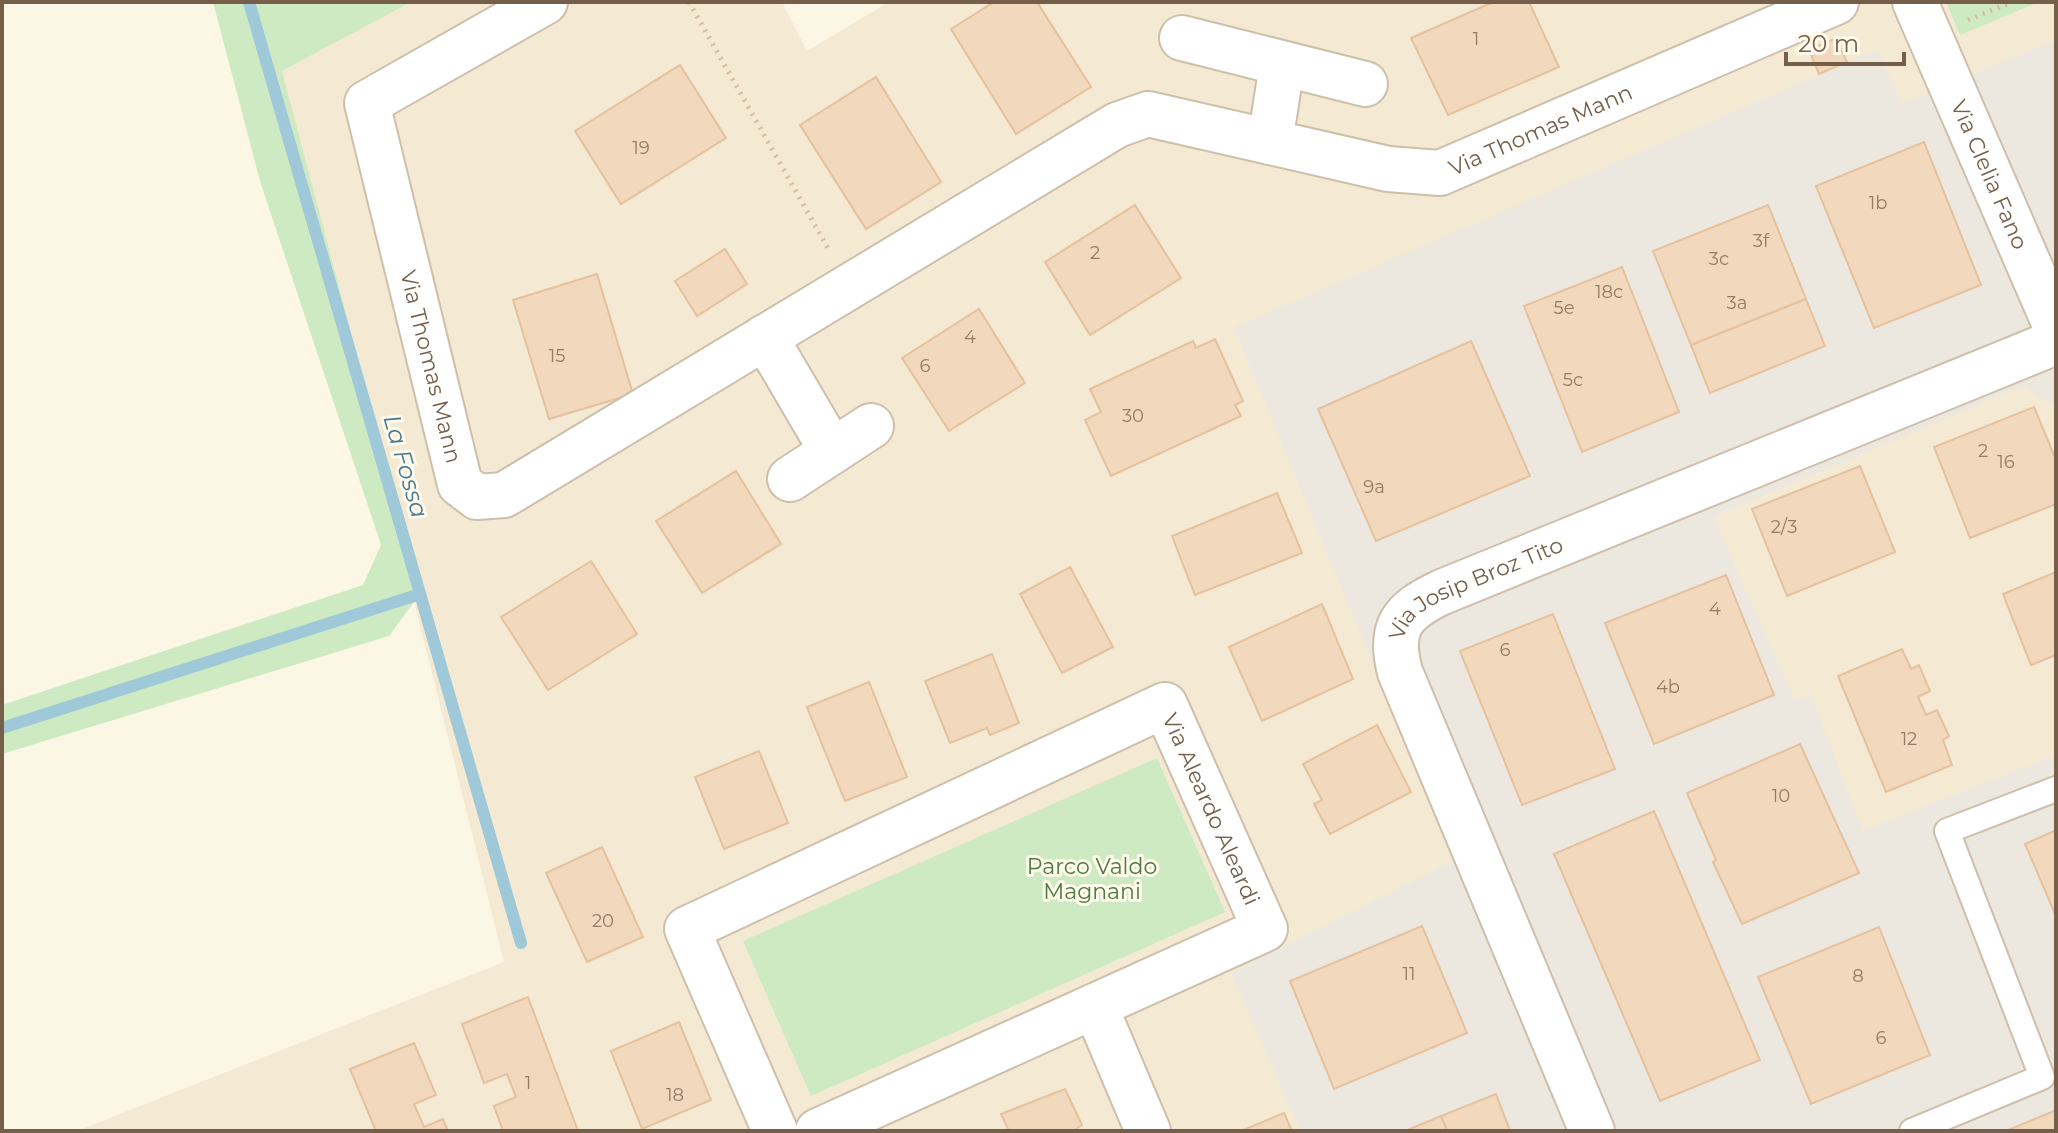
<svg xmlns="http://www.w3.org/2000/svg" width="2058" height="1133" viewBox="0 0 2058 1133" font-family="Montserrat,sans-serif">
  <style>
    .residential { fill: #f4e9d3 }
    .industrial { fill: #ece7df }
    .green { fill: #ceeac3 }
    .lines { fill: none; stroke-linecap: round; stroke-linejoin: round }
    .stream { stroke: #9fc8d8; stroke-width: 12 }
    .building { fill: #f2d8bc; stroke: #e5c19d; stroke-width: 2 }
    .lane-casing { stroke: #cebfab; stroke-width: 28 }
    .street-casing { stroke: #cebfab; stroke-width: 48 }
    .path { stroke: #d7bc9f; stroke-width: 5; stroke-dasharray: 2 6; stroke-linecap: butt }
    .lane { stroke: #fff; stroke-width: 24 }
    .street { stroke: #fff; stroke-width: 44 }
    .labels { text-anchor: middle; dominant-baseline: central; stroke-width: 6; stroke-linejoin: round; paint-order: stroke }
    .number-label { font-size: 18px; fill: #947d66 }
    .street-label { font-size: 22px; fill: #755f4a; stroke: #fffaeb }
    .park-label { font-size: 22px; fill: #4c7b42; stroke: #fffaeb }
    .water-label { font-size: 24px; font-style: italic; fill: #467a90; stroke: #fffaeb }
  </style>
  <rect width="100%" height="100%" fill="#fcf6e5"/>
  <polygon class="residential" points="410,2 782,2 807,51 889,2 2056,2 2056,1131 77,1131 504,962 282,71"/>
  <polygon class="industrial" points="2056,40 2056,407 2023,386 1713,517 1795,701 1811,695 1863,831 2056,755 2056,1131 1301,1131 1231,973 1454,861 1234,327 1878,50 1902,104"/>
  <g class="green">
    <polygon points="213,2 411,2 282,71 420,594 389,636 2,754 2,705 363,585 381,545 260,181"/>
    <polygon points="1946,2 2039,2 1960,35"/>
    <polygon points="1157,758 1225,912 811,1096 743,941"/>
  </g>
  <g class="lines">
    <g class="stream">
      <polyline points="249,2 521,943"/>
      <polyline points="2,728 420,594"/>
    </g>
  </g>
  <g class="building">
    <polygon points="994,2 1037,2 1091,87 1016,134 951,29"/>
    <polygon points="1493,2 1529,2 1559,67 1448,115 1411,38"/>
    <polygon points="1836,38 1847,62 1819,74 1809,50"/>
    <polygon points="680,65 726,138 621,204 575,131"/>
    <polygon points="876,77 941,182 866,229 800,125"/>
    <polygon points="1924,142 1981,285 1874,328 1816,186"/>
    <polygon points="1135,205 1181,278 1090,335 1045,262"/>
    <polygon points="1768,205 1806,299 1691,345 1653,251"/>
    <polygon points="725,249 747,284 697,316 675,281"/>
    <polygon points="1622,267 1679,412 1582,452 1524,306"/>
    <polygon points="597,274 633,394 549,419 513,300"/>
    <polygon points="1806,299 1825,346 1710,393 1691,345"/>
    <polygon points="979,309 1025,383 949,431 902,358"/>
    <polygon points="1215,339 1243,401 1235,405 1241,416 1111,476 1085,420 1101,412 1090,389 1193,341 1196,348"/>
    <polygon points="1471,341 1530,476 1376,541 1318,409"/>
    <polygon points="2034,407 2056,460 2056,504 1970,538 1934,447"/>
    <polygon points="1860,466 1895,552 1787,596 1752,509"/>
    <polygon points="736,471 781,544 702,593 656,521"/>
    <polygon points="1277,493 1302,553 1195,595 1172,536"/>
    <polygon points="591,561 637,634 548,690 501,617"/>
    <polygon points="1070,567 1113,647 1062,673 1020,594"/>
    <polygon points="2056,572 2056,655 2031,665 2003,594"/>
    <polygon points="1726,575 1774,695 1654,744 1605,623"/>
    <polygon points="1322,604 1353,679 1262,721 1229,647"/>
    <polygon points="1553,614 1615,769 1522,805 1460,651"/>
    <polygon points="1902,649 1911,669 1919,665 1930,691 1918,697 1926,715 1937,710 1949,736 1943,740 1952,765 1886,792 1838,676"/>
    <polygon points="992,654 1019,723 990,735 987,728 950,743 925,681"/>
    <polygon points="869,682 907,777 845,801 807,707"/>
    <polygon points="1377,725 1411,792 1330,834 1314,804 1322,800 1303,764"/>
    <polygon points="1800,744 1859,873 1742,924 1713,862 1716,860 1687,793"/>
    <polygon points="759,751 788,823 724,849 695,777"/>
    <polygon points="1654,811 1760,1060 1660,1101 1554,854"/>
    <polygon points="2056,830 2056,916 2025,844"/>
    <polygon points="602,847 643,937 587,962 546,873"/>
    <polygon points="1422,926 1467,1033 1334,1089 1290,981"/>
    <polygon points="1879,927 1930,1055 1811,1104 1758,977"/>
    <polygon points="528,997 578,1131 503,1131 494,1106 516,1097 507,1074 484,1083 462,1024"/>
    <polygon points="679,1022 711,1100 642,1129 611,1051"/>
    <polygon points="414,1043 436,1095 414,1104 424,1127 443,1119 448,1131 376,1131 350,1069"/>
    <polygon points="1065,1089 1082,1125 1073,1131 1009,1131 1001,1114"/>
    <polygon points="1496,1094 1510,1131 1447,1131 1441,1116"/>
    <polygon points="2056,1110 2056,1131 2006,1131"/>
    <polygon points="1284,1113 1292,1131 1241,1131"/>
    <polygon points="1441,1116 1447,1131 1405,1131"/>
  </g>
  <g class="lines">
    <g class="lane-casing">
      <polyline id="lane" points="1912,1131 2042,1077 1947,831 2056,789"/>
    </g>
    <g class="street-casing">
      <g id="street">
        <path id="s1" d="M545,2L367,103L460,484L477,497L504,495L1117,125L1148,114L1388,169L1440,173L1836,2"/>
        <path id="s2" d="M1915,2L2056,327"/>
        <polyline points="1182,38 1365,84"/>
        <polyline points="1270,142 1282,65"/>
        <polyline points="765,337 832,451"/>
        <polyline points="790,479 871,426"/>
        <polyline points="1095,1006 1148,1131"/>
        <path id="s3" d="M775,1131L687,929L1165,705L1265,929L818,1131"/>
        <path id="s4" d="M1592,1131L1400,672C1388,627 1402,611 1442,592L2056,342"/>
      </g>
    </g>
    <g class="path">
      <polyline points="689,2 829,250"/>
      <polyline points="1968,20 2012,2"/>
    </g>
    <use href="#lane" class="lane"/>
    <use href="#street" class="street"/>
  </g>
  <g class="labels">
    <g class="number-label">
      <text x="1476" y="39">1</text>
      <text x="641" y="148">19</text>
      <text x="1878" y="203">1b</text>
      <text x="1761" y="241">3f</text>
      <text x="1095" y="253">2</text>
      <text x="1719" y="259">3c</text>
      <text x="1609" y="292">18c</text>
      <text x="1737" y="303">3a</text>
      <text x="1564" y="308">5e</text>
      <text x="970" y="337">4</text>
      <text x="557" y="356">15</text>
      <text x="925" y="366">6</text>
      <text x="1573" y="380">5c</text>
      <text x="1133" y="416">30</text>
      <text x="1983" y="451">2</text>
      <text x="2006" y="462">16</text>
      <text x="1374" y="487">9a</text>
      <text x="1784" y="527">2/3</text>
      <text x="1715" y="609">4</text>
      <text x="1505" y="650">6</text>
      <text x="1668" y="687">4b</text>
      <text x="1909" y="739">12</text>
      <text x="1781" y="796">10</text>
      <text x="603" y="921">20</text>
      <text x="1409" y="974">11</text>
      <text x="1858" y="976">8</text>
      <text x="1881" y="1038">6</text>
      <text x="528" y="1083">1</text>
      <text x="675" y="1095">18</text>
    </g>
    <g class="street-label">
      <text stroke="none"><textPath href="#s1" startOffset="1802">Via Thomas Mann</textPath></text>
      <text stroke="none"><textPath href="#s2" startOffset="188">Via Clelia Fano</textPath></text>
      <text stroke="none"><textPath href="#s1" startOffset="476">Via Thomas Mann</textPath></text>
      <text stroke="none"><textPath href="#s4" startOffset="630">Via Josip Broz Tito</textPath></text>
      <text stroke="none"><textPath href="#s3" startOffset="862">Via Aleardo Aleardi</textPath></text>
    </g>
    <g class="park-label">
      <text x="1092" y="866">Parco Valdo<tspan x="1092" dy="25">Magnani</tspan></text>
    </g>
    <g class="water-label">
      <text transform="translate(406 466) rotate(74)">La Fossa</text>
    </g>
  </g>
  <rect width="2058" height="1133" fill="none" stroke="#755f4a" stroke-width="8"/>
  <path d="M1786 52v12h118v-12" fill="none" stroke="#755f4a" stroke-width="4"/>
  <text x="1798" y="52" font-size="24" fill="#755f4a" stroke="#fffaeb" stroke-width="6" paint-order="stroke">20 m</text>
</svg>
